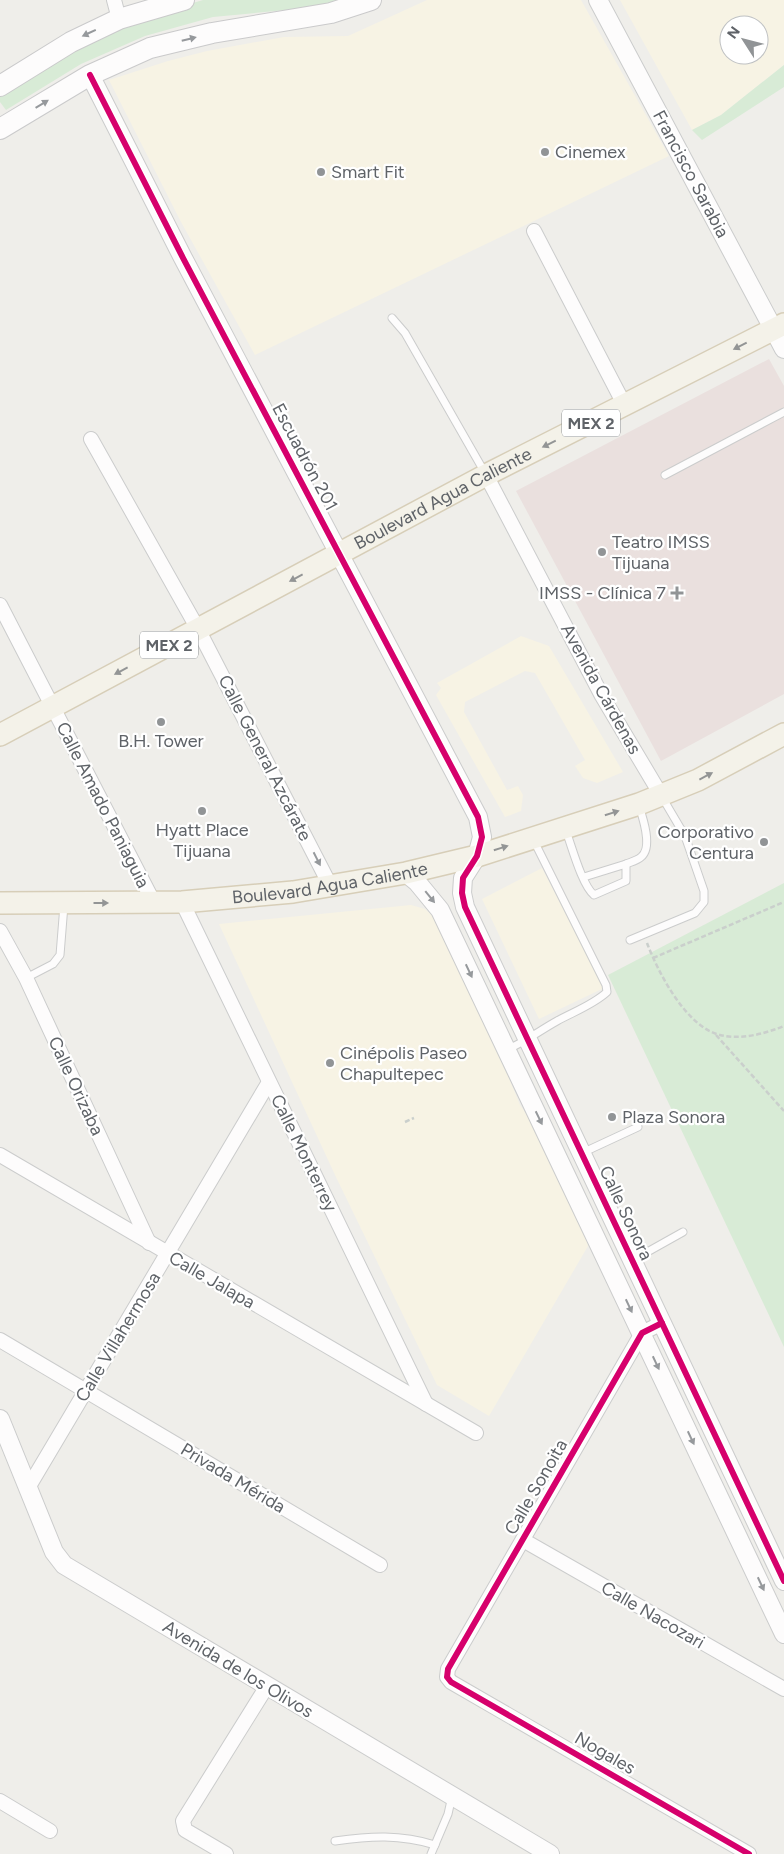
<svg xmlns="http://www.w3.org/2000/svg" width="784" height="1854" viewBox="0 0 784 1854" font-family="Figtree,sans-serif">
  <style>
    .commercial { fill: #f7f3e4; fill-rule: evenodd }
    .medical { fill: #eae0de }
    .green { fill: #d8ebd6 }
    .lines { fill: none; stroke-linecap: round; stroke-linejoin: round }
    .service-casing { stroke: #cbcccc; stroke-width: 9 }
    .minor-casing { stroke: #cbcccc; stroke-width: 16 }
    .tertiary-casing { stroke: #cbcccc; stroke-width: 20 }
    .secondary-casing { stroke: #cacacb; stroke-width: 22 }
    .primary-casing { stroke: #d7ceb8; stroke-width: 24 }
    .path { stroke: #cacfcc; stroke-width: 2.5; stroke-dasharray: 5 2.5; stroke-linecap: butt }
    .service { stroke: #fdfcfc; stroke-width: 7 }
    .minor { stroke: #fdfcfc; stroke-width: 14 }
    .tertiary { stroke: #fdfcfc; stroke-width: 18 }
    .secondary { stroke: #fdfcfc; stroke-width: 20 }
    .primary { stroke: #f4f2e9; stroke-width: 21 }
    .cycleway-casing { stroke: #fff; stroke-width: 9 }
    .cycleway { stroke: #d6006c; stroke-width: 6 }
    .oneway { fill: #96999c }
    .oneway2 { fill: #939595 }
    .poi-dot { fill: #919496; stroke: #fff; stroke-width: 2 }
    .labels { text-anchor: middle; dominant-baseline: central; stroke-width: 4.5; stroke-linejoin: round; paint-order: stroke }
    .shield { fill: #fff; stroke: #8f9295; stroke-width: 1 }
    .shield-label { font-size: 16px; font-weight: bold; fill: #5f6368 }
    .poi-label { font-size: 18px; fill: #5f6368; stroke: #fff; text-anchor: start }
    .street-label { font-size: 18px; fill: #5f6368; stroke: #fff }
  </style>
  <rect width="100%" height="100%" fill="#efeeea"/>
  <g class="commercial">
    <polygon points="427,0 581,0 669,156 255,355 181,222 109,80 168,61 207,51 284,37 348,36"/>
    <path d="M620,0H784V65L721,115L692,130ZM729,25H759V55H729Z"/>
    <polygon points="521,636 549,646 623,772 597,783 583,778 575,766 585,760 535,673 525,671 465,702 464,712 507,790 518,786 523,795 521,811 505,817 436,695 441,688 437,683"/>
    <polygon points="542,868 604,988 539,1019 482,899"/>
    <polygon points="411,905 425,909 437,920 492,1036 520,1105 544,1139 586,1229 588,1246 489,1416 437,1385 335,1175 219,924"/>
  </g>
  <polygon class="medical" points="769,359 784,386 784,694 661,761 516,491"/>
  <g class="green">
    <polygon points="203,0 346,0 307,8 213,17 145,36 81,64 6,110 0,102 0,93 75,46 176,8"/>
    <polygon points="784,65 784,87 702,140 692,130 721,115"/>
    <polygon points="784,883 784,1347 608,975"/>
  </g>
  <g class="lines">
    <g class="service-casing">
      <g id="service">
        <polyline points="392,318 405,333 485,473"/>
        <polyline points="665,475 784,412"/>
        <path d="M566,831C572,847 582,885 594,895L626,881V864L584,877"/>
        <path d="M626,864C631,862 638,860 641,857C653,848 643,818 639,806"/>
        <polyline points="630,940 695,913 704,902 704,891 685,836 662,797"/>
        <polyline points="26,978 53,964 60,955 64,905"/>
        <path d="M506,1050C525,1042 539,1031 557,1021C573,1012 593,1005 607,992L606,985L534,841"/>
        <polyline points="582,1153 638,1127"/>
        <polyline points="633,1260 683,1232"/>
        <path d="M335,1841C370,1836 400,1834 435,1845"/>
        <polyline points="431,1854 448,1814 452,1796"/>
      </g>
    </g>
    <g class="minor-casing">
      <g id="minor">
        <polyline points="114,0 119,19"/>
        <polyline points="534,231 625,406"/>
        <polyline points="91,439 198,629 331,887"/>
        <polyline points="486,475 602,696 661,795"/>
        <polyline points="0,605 154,903"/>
        <polyline points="182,902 426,1404"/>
        <polyline points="0,931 26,978 149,1243"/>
        <polyline points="0,1155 476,1433"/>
        <polyline points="662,1323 642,1333 448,1669 447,1677 451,1682 749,1854"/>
        <polyline points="0,1340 380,1565"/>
        <polyline points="28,1488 269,1082"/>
        <polyline points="523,1540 784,1689"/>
        <polyline points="0,1801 50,1831"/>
        <polyline points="226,1854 185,1830 183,1821 267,1686"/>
      </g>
    </g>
    <g class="tertiary-casing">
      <g id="tertiary">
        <polyline points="598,0 784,349"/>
        <polyline points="90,75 183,258 478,817 482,837 477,856 463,878 462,893 465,907 784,1581"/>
        <polyline points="406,873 417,882 440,910 784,1634"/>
        <polyline points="0,1419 54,1552 64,1565 550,1854"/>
      </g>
    </g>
    <g class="secondary-casing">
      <g id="secondary">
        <polyline points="0,86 71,42 119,19 184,0"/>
        <polyline points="0,129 90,75 150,48 212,33 331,13 371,0"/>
      </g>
    </g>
    <g class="primary-casing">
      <g id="primary">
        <path id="s1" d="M0,735L486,475L784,324"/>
        <path id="s2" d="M0,903L182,902L293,892L406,873L477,856L639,804L698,780L784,734"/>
      </g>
    </g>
    <g class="path">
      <path d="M647,943C658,972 686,1027 720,1035C741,1040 764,1034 784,1026"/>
      <polyline points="653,958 784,902"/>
      <polyline points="716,1035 784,1111"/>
      <polyline points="405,1122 414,1118"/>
    </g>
    <use href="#service" class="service"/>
    <use href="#minor" class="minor"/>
    <use href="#tertiary" class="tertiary"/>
    <use href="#secondary" class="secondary"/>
    <use href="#primary" class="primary"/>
    <g class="cycleway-casing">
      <g id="cycleway">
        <polyline points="90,75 183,258 478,817 482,837 477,856 463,878 462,893 465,907 784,1581"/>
        <polyline points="662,1323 642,1333 448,1669 447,1677 451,1682 749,1854"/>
      </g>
    </g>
    <use href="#cycleway" class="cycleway"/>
  </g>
  <defs><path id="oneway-solid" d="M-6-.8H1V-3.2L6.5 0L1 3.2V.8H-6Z" transform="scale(1.25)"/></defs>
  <g class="oneway">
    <use href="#oneway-solid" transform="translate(89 33) rotate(155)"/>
    <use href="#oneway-solid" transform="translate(189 39) rotate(-14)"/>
    <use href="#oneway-solid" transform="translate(42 104) rotate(-31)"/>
    <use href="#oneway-solid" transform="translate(317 859) rotate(63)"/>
    <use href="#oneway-solid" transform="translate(430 897) rotate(51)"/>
    <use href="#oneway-solid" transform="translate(469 971) rotate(65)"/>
    <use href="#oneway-solid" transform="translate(539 1118) rotate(64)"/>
    <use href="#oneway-solid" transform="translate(629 1306) rotate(65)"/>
    <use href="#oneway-solid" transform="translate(656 1363) rotate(65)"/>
    <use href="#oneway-solid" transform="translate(691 1438) rotate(65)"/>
    <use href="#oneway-solid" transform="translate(761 1584) rotate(65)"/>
  </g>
  <g class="oneway2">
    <use href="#oneway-solid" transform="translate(740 346) rotate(153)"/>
    <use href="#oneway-solid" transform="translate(549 444) rotate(154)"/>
    <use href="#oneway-solid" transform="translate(296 578) rotate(152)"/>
    <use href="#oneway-solid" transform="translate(121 671) rotate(152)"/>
    <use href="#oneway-solid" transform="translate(706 776) rotate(-28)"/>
    <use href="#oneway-solid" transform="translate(612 813) rotate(-18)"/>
    <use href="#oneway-solid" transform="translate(501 848) rotate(-17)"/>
    <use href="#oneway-solid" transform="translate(101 903)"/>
  </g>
  <g class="poi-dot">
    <circle cx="545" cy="152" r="5"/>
    <circle cx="321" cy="172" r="5"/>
    <circle cx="602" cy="552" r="5"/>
    <path d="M674.5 585.5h5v5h5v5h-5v5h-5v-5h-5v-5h5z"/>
    <circle cx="161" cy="722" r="5"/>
    <circle cx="202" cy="811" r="5"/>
    <circle cx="764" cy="842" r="5"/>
    <circle cx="330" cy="1063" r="5"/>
    <circle cx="612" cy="1117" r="5"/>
  </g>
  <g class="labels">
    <g class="shield">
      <rect x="562" y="409.5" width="58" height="27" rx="4"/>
      <rect x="140" y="631.5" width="58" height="27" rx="4"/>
    </g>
    <g class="shield-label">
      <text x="591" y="423">MEX 2</text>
      <text x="169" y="645">MEX 2</text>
    </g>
    <g class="poi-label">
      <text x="555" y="152">Cinemex</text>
      <text x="331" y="172">Smart Fit</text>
      <text x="612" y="542">Teatro IMSS<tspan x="612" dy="21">Tijuana</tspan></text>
      <text x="666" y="593" text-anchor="end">IMSS - Clínica 7</text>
      <text x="161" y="741" text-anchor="middle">B.H. Tower</text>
      <text x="202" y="830" text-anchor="middle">Hyatt Place<tspan x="202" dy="21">Tijuana</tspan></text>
      <text x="754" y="832" text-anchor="end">Corporativo<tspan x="754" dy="21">Centura</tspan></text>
      <text x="340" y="1053">Cinépolis Paseo<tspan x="340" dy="21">Chapultepec</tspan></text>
      <text x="622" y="1117">Plaza Sonora</text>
    </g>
    <g class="street-label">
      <text transform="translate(691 174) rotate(62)">Francisco Sarabia</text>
      <text transform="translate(305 457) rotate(62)">Escuadrón 201</text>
      <text stroke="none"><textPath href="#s1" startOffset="502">Boulevard Agua Caliente</textPath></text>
      <text transform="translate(601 689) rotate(61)">Avenida Cárdenas</text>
      <text transform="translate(265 758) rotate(63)">Calle General Azcárate</text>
      <text transform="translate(103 805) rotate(63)">Calle Amado Paniaguia</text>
      <text stroke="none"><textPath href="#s2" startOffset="331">Boulevard Agua Caliente</textPath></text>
      <text transform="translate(76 1086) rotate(65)">Calle Orizaba</text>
      <text transform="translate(304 1153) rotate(64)">Calle Monterrey</text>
      <text transform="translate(626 1213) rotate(65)">Calle Sonora</text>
      <text transform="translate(212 1280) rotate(30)">Calle Jalapa</text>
      <text transform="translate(118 1337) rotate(-59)">Calle Villahermosa</text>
      <text transform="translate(233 1478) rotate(31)">Privada Mérida</text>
      <text transform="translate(536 1487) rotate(-60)">Calle Sonoita</text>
      <text transform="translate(653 1615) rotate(30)">Calle Nacozari</text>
      <text transform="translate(238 1669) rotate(31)">Avenida de los Olivos</text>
      <text transform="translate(605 1753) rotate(30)">Nogales</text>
    </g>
  </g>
  <g transform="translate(744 40) rotate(306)"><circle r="24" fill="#ffffff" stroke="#bfc1c3"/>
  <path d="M0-4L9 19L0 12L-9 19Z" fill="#919496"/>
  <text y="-8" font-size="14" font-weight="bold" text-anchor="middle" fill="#5f6368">N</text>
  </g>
</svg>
